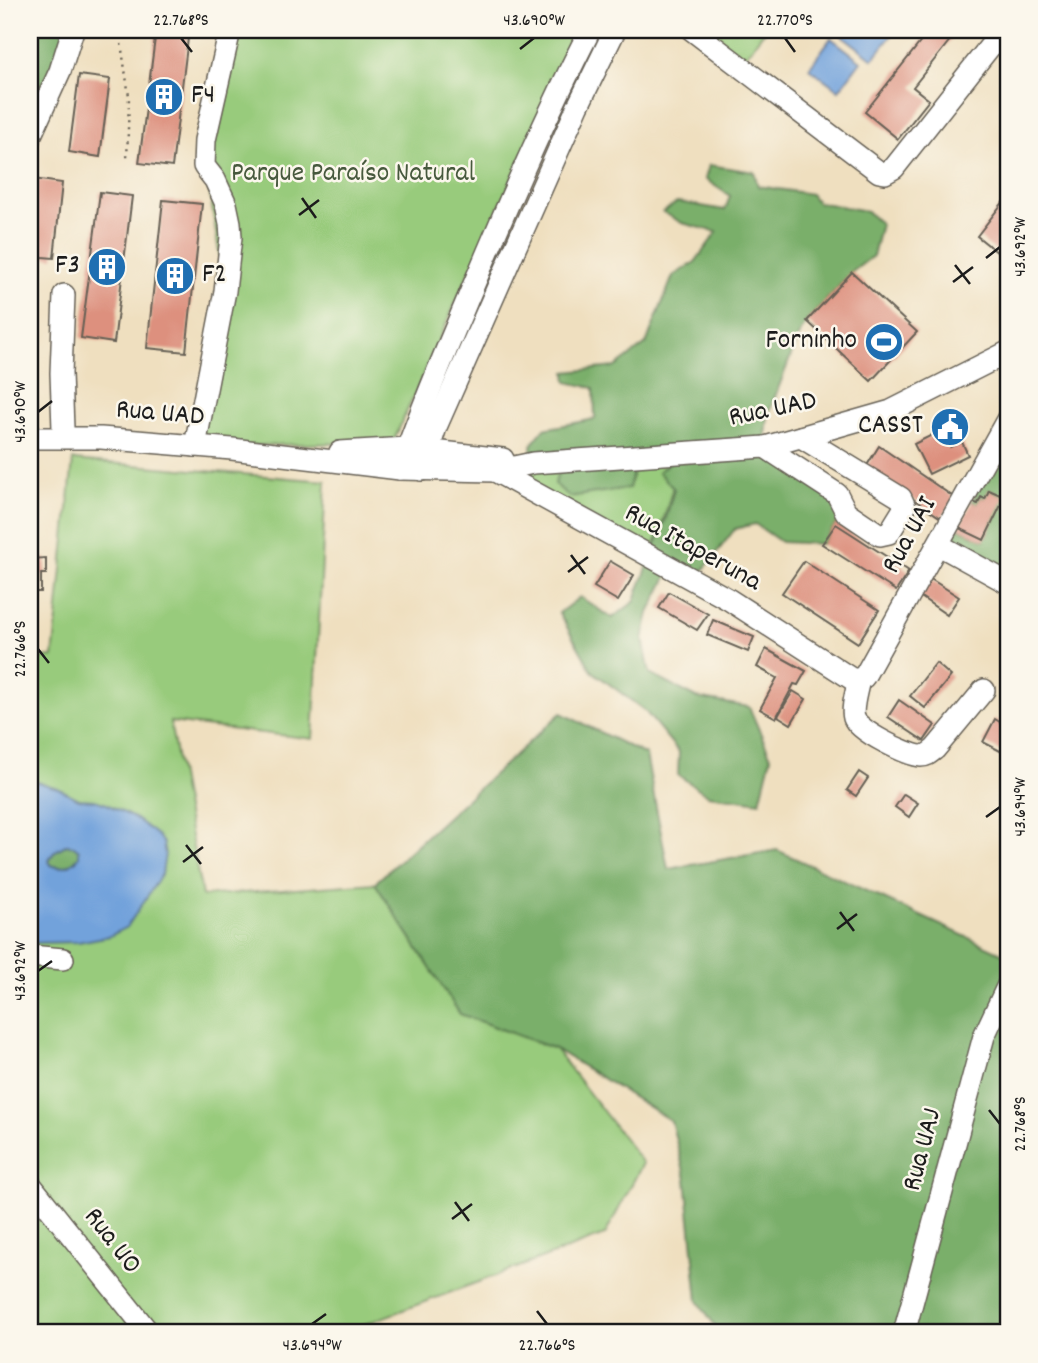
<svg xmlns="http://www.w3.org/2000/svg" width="1038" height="1363" viewBox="0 0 1038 1363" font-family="Dekko,sans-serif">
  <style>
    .green { fill: #98cb7b; stroke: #5a744c; stroke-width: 2 }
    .forest { fill: #7aaf6b; stroke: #4b6644; stroke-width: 2 }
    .water { fill: #72a2db; stroke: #475f7c; stroke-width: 2; fill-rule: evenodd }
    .building { fill: #dd907e }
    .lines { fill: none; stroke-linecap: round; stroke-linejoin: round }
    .minor-casing { stroke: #666055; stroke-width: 24 }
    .path { stroke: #666055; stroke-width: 2.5; stroke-dasharray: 2 5; stroke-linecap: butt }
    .minor { stroke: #fff; stroke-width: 21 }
    .ticks { fill: none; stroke: #1c1c1c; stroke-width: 2.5 }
    .labels { text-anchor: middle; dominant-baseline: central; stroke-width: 5; stroke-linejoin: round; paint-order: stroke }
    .poi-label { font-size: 28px; fill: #1c1c1c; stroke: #fbf7ec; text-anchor: end }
    .park-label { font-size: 28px; fill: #47593d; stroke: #fbf7ec }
    .street-label { font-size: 28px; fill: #1c1c1c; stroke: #fbf7ec }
    .neatline { fill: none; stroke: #1c1c1c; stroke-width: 2.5 }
    .ticks-label { font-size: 18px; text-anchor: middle; fill: #1c1c1c }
  </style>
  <rect width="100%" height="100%" fill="#fbf7ec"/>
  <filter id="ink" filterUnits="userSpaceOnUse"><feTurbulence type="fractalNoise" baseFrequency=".0143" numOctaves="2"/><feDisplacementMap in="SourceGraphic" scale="14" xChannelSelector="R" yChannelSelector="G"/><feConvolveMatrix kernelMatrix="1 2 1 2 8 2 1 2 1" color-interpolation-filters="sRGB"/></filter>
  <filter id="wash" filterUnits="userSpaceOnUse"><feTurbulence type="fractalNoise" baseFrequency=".00686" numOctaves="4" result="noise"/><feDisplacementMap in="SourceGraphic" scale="28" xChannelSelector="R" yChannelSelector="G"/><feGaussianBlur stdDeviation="1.57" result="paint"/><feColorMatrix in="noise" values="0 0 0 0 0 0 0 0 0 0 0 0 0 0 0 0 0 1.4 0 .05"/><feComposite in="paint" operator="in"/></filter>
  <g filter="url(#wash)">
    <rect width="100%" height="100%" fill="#efdfbf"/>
    <g class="green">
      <polygon points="235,30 579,30 393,442 230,446 198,433 225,291 204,156"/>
      <polygon points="699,30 765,30 741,62"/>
      <path d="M679,454C674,491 664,522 650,557L495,471Z"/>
      <polygon points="73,460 326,481 313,739 170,722 202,896 375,883 460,1014 555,1049 643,1163 605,1235 341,1333 30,1333 30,659 53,657"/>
    </g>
    <g class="forest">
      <polygon points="30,30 72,30 30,130"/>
      <polygon points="709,165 754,172 758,186 811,194 817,202 866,211 881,224 873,256 852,272 807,321 799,335 768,415 765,447 861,523 850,533 836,524 822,544 781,542 755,524 735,529 695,581 671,569 649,613 643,639 650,674 697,698 749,707 771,757 760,802 708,795 678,775 679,752 645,711 592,671 559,613 580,597 612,618 634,602 666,518 674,489 658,472 678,455 637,457 629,488 569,497 555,484 560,462 533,463 531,445 544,429 595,419 594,388 567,382 566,372 615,367 646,344 673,276 695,262 717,232 682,223 663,212 678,202 725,210 730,196 705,179"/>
      <polygon points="1008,418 1008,583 963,551 951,534 959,528 984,540 1004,497 990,490 985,499 981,497 978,504 972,502"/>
      <polygon points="561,713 646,755 668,869 777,850 1008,956 1008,1333 720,1333 698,1301 686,1179 671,1121 555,1049 460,1014 375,883"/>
      <path d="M66,845L74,846L79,850V857C71,866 62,870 51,865L49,861C52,852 57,849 66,845Z"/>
    </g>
    <g class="water">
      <polygon points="835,30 896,30 873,59"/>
      <polygon points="831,38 861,61 839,90 809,68"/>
      <path d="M30,780L58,788L79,799L95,800L107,804L136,819L157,835L163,843L165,854L162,874L127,927L110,936L78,942L30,943ZM66,845L74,846L79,850V857C71,866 62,870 51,865L49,861C52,852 58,849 66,845Z"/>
    </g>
    <g id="blocks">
      <g class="building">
        <polygon points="156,30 189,30 172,167 139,163"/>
        <polygon points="930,30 958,30 913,87 929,100 898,139 865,112"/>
        <polygon points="79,75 110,79 100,157 69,152"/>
        <polygon points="33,179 62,183 54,258 30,256 30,214"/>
        <polygon points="100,192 132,196 114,343 81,338"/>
        <polygon points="1008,196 1008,261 977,236"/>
        <polygon points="163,200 202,204 186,352 147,348"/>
        <polygon points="852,272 917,332 871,381 807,321"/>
        <polygon points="942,430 950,447 962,442 968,455 929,474 914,444"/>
        <polygon points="879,446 955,498 941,518 866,467"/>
        <polygon points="989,490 1005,497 984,540 959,528 972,502 978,504 981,497 985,499"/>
        <polygon points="836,524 909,571 896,591 822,544"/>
        <polygon points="46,558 46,574 41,574 41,592 30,592 30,559"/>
        <polygon points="610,561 634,575 618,601 594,587"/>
        <polygon points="804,561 879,610 858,643 782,593"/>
        <polygon points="929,578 959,597 947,615 918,595"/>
        <polygon points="669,592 708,614 697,630 659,608"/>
        <polygon points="713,620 754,637 748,652 707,635"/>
        <polygon points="766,649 806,671 798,685 794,684 776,718 760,709 777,678 757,667"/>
        <polygon points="936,663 951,676 925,708 910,696"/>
        <polygon points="793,691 806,699 791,724 778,716"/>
        <polygon points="899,700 935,725 924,741 888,717"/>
        <polygon points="995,719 1008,727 1008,755 983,742"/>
        <polygon points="859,772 868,778 856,796 847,790"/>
        <polygon points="904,794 918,803 909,817 895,807"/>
      </g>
    </g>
  </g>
  <g filter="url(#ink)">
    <use href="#blocks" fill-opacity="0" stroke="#666055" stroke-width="2"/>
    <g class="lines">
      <g class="minor-casing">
        <g id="minor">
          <polyline points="692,30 879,172 885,173 894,168 1003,30"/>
          <polyline points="30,137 60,71 73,30"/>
          <polyline points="63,429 61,373 64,295"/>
          <polyline points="30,438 101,438 232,449 400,469 495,471 533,463 765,447 891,411 1008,352"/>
          <polyline points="195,446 225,291 231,237 230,223 226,204 215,180 204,166 205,140 230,30"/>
          <polyline points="765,447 837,494 846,512 880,535 889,533 905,507 901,498 801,437"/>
          <polyline points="340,452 407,448 503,459"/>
          <path d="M400,469C420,410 445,353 469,296C507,206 545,117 590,30"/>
          <polyline points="422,470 436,427 578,106 615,30"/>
          <polyline points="495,471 728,599 852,679 859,679"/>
          <polyline points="939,545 1008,583"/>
          <polyline points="859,679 864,677 1008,418"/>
          <path d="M859,679C857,690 851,708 854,718C858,731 907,755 921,756C927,756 930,753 935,749L984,690"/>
          <polyline points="30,956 63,959"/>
          <polyline points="30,1184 149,1333"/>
          <polyline points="904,1333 984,1036 1008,985"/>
        </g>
      </g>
      <polyline class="path" points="119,30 129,96 127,162"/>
      <use href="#minor" class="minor"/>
    </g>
  </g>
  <path class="ticks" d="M181,38L192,52M785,38L795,52M520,49L534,38M302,198L316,218M299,215L319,200M986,258L1000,247M955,265L970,284M953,282L973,267M38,412L52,401M571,555L585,574M568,572L588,557M38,649L49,663M986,817L1000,807M186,845L201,864M183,862L203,847M840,912L854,931M837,929L857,914M38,971L52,961M989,1110L1000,1124M455,1202L469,1221M452,1219L472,1204M537,1311L547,1324M312,1324L326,1314"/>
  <defs>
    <g id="building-disc" transform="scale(2.0125)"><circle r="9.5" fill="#1f6fb2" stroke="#fbf7ec"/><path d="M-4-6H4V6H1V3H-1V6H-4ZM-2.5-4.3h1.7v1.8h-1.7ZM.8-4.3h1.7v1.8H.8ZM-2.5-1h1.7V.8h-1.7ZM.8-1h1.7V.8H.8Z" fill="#fff"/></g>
    <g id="stadium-disc" transform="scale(2.0125)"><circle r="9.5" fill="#1f6fb2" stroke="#fbf7ec"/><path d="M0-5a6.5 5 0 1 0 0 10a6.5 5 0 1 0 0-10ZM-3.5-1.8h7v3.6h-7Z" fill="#fff"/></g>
    <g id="civic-disc" transform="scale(2.0125)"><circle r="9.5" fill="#1f6fb2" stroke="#fbf7ec"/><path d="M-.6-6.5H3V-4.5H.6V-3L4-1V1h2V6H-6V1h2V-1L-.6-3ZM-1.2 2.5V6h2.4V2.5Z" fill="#fff"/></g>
  </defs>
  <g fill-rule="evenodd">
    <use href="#building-disc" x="164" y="97"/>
    <use href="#building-disc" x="107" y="267"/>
    <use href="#building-disc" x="175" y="276"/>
    <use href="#stadium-disc" x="884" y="342"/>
    <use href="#civic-disc" x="950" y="427"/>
  </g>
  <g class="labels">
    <g class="poi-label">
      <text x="191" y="97" text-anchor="start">F4</text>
      <text x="80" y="267">F3</text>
      <text x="202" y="276" text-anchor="start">F2</text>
      <text x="857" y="342">Forninho</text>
      <text x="923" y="427">CASST</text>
    </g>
    <g class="park-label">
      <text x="353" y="175">Parque Paraíso Natural</text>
    </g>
    <g class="street-label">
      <text transform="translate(773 411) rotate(-12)">Rua UAD</text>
      <text transform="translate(160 415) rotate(5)">Rua UAD</text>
      <text transform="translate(911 536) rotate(-61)">Rua UAI</text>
      <text transform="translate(692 549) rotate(29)">Rua Itaperuna</text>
      <text transform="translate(924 1150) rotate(-75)">Rua UAJ</text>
      <text transform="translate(111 1242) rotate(52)">Rua UO</text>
    </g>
  </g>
  <rect width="1038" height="1363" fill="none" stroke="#fbf7ec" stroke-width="77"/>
  <rect x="38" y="38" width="962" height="1286" class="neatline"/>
  <g class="ticks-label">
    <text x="181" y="25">22.768°S</text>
    <text x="534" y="25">43.690°W</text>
    <text x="785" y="25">22.770°S</text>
    <text transform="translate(1019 247) rotate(-90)" y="6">43.692°W</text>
    <text transform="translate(19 412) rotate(-90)" y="6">43.690°W</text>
    <text transform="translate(19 649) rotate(-90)" y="6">22.766°S</text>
    <text transform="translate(1019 807) rotate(-90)" y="6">43.694°W</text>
    <text transform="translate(19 971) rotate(-90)" y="6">43.692°W</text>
    <text transform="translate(1019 1124) rotate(-90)" y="6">22.768°S</text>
    <text x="312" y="1350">43.694°W</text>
    <text x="547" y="1350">22.766°S</text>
  </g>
</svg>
